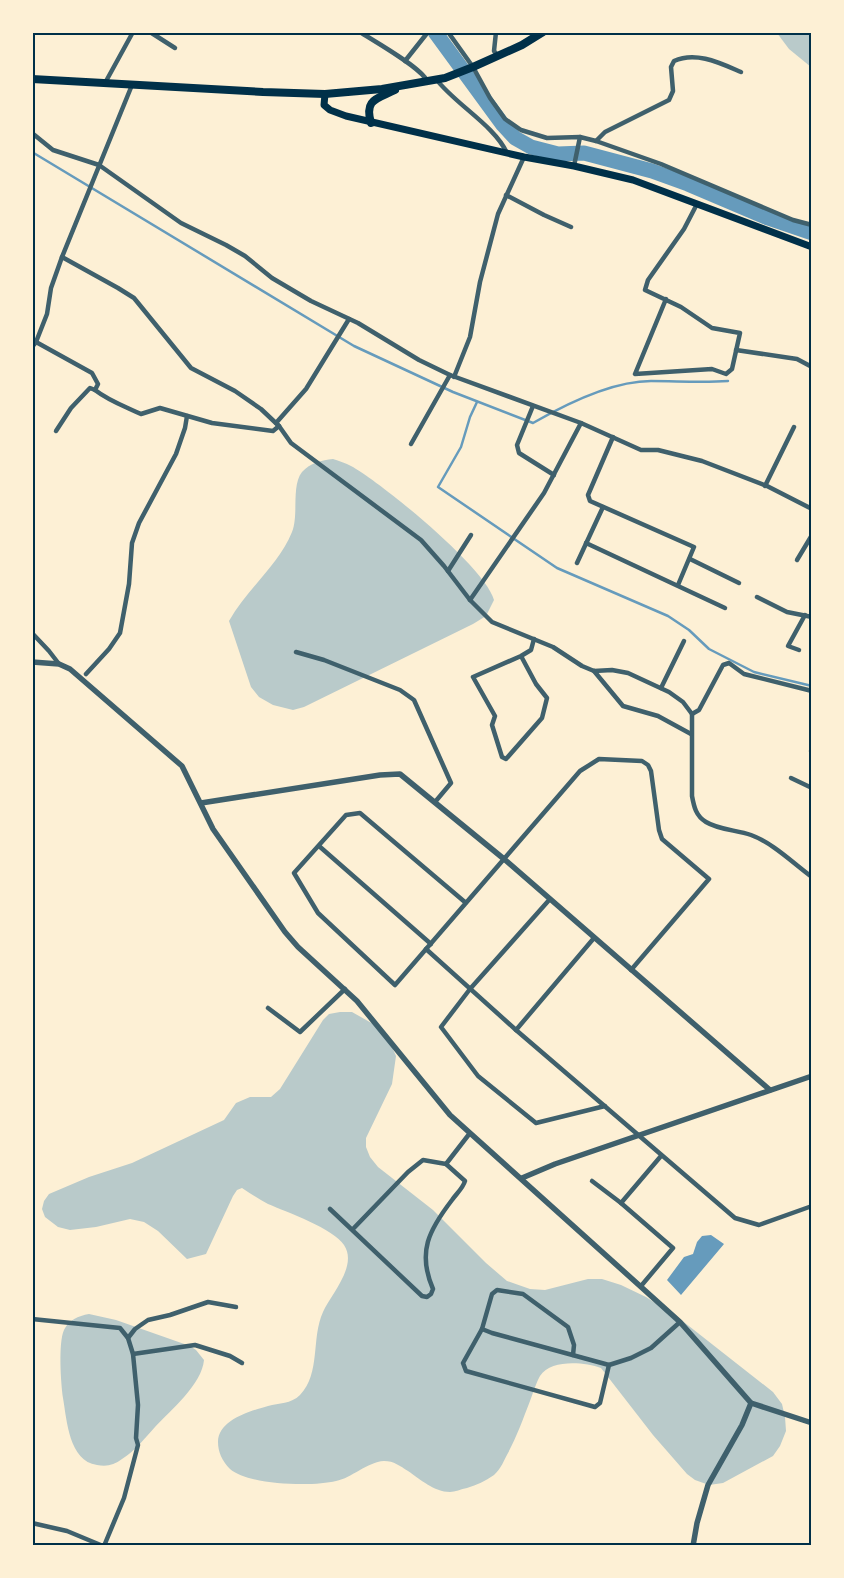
<svg xmlns="http://www.w3.org/2000/svg" width="844" height="1578" viewBox="0 0 844 1578" font-family="'Open Sans',sans-serif">
  <style>
    .green { fill: #b9caca }
    .water { fill: #669bbc }
    .lines { fill: none; stroke-linecap: round; stroke-linejoin: round }
    .stream { stroke: #669bbc; stroke-width: 2.5 }
    .river { stroke: #669bbc; stroke-width: 15 }
    .minor { stroke: #3f606c; stroke-width: 4.5 }
    .tertiary { stroke: #3f606c; stroke-width: 5.5 }
    .primary { stroke: #003049; stroke-width: 7 }
    .trunk { stroke: #003049; stroke-width: 8 }
    .neatline { fill: none; stroke: #003049; stroke-width: 2 }
  </style>
  <rect width="100%" height="100%" fill="#fdf0d5"/>
  <g class="green">
    <polygon points="777,33 811,33 811,67 789,49"/>
    <path d="M333,459C339,461 346,463 351,466C382,483 486,568 494,600L486,616L473,624L304,707L293,710L273,705L259,697L251,687L229,621C247,589 278,566 292,532C299,515 291,486 302,472C310,463 322,460 333,459Z"/>
    <path d="M340,1012H352L375,1025L391,1045L396,1056L392,1084L366,1138V1147L370,1157L378,1167L433,1210L486,1263L507,1281L530,1289L545,1290L588,1279H602L621,1285L646,1297L680,1319L773,1392L782,1404L785,1417L786,1431L780,1446L773,1456L723,1483L709,1485L695,1480L687,1474L653,1435L601,1368C584,1362 551,1359 540,1376C536,1383 533,1393 530,1401C523,1419 517,1436 508,1453C504,1460 501,1469 494,1475C485,1481 477,1485 467,1488C461,1489 455,1492 450,1492C434,1492 420,1479 408,1471C400,1466 394,1461 384,1461C367,1462 352,1478 336,1481C312,1487 248,1485 230,1469C222,1461 218,1452 218,1442C218,1420 250,1411 268,1406C279,1403 291,1404 300,1395C321,1373 311,1338 323,1312C331,1294 358,1266 344,1245C334,1229 287,1212 268,1204C259,1199 251,1194 242,1188L237,1190L233,1196L206,1254L187,1259L158,1231L144,1222L130,1219L96,1227L70,1230L58,1227L45,1217L42,1209L44,1201L49,1194L89,1177L132,1163L224,1120L236,1103L250,1097H271L280,1089L323,1020L329,1014Z"/>
    <path d="M89,1314L116,1320L190,1346L196,1350L204,1360C202,1384 171,1410 155,1427C145,1438 135,1451 122,1459C114,1465 107,1467 97,1465C69,1461 67,1421 63,1398C61,1384 58,1343 64,1330C69,1320 78,1316 89,1314Z"/>
  </g>
  <polygon class="water" points="711,1235 724,1244 681,1295 667,1280 684,1257 693,1254 697,1242 702,1236"/>
  <g class="lines">
    <g class="stream">
      <path d="M32,152L354,346L453,392L533,423C566,404 612,381 651,381C677,381 702,383 728,381"/>
      <polyline points="477,402 470,417 461,447 438,487 557,568 668,616 689,630 709,649 754,672 812,686"/>
    </g>
    <polyline class="river" points="435,32 503,125 515,138 531,147 558,154 584,153 652,171 688,184 768,218 812,233"/>
    <g class="minor">
      <polyline points="150,32 175,48"/>
      <path d="M360,32C374,41 422,68 427,81"/>
      <polyline points="448,32 473,67 490,98 505,119 521,130 547,138 580,137 596,141 661,164 793,220 812,225"/>
      <polyline points="496,32 494,51 498,56"/>
      <polyline points="405,61 428,32"/>
      <path d="M436,79C455,104 494,125 507,153"/>
      <polyline points="105,83 133,32"/>
      <polyline points="32,133 53,150 99,165 181,223 226,245 245,256 272,278 311,301 358,323 419,360 450,375 581,423 641,450 658,450 702,461 767,486 812,509"/>
      <path d="M596,141L605,132L669,100L673,91L671,67L674,61C696,51 720,63 741,72"/>
      <polyline points="574,166 580,137"/>
      <polyline points="506,195 544,215 571,227"/>
      <path d="M62,257L118,288L134,298L191,368L235,391L261,409L279,426L291,443L421,540L444,566L470,600L492,622L553,647L582,666L594,671L612,670L628,673L669,692L683,702L692,714V796C694,807 696,816 706,822C719,830 737,830 751,835C773,843 793,863 812,877"/>
      <polyline points="666,299 635,374 712,369 726,374 732,369 740,333 712,328 681,307 645,290 648,280 684,229 697,204"/>
      <path d="M36,342L92,373L98,384L95,390C109,401 124,406 141,414L160,408L212,423L273,431L279,426"/>
      <polyline points="32,347 36,342 47,314 51,288 62,257 132,85"/>
      <polyline points="736,350 797,359 812,367"/>
      <polyline points="454,377 470,337 480,282 498,214 524,157"/>
      <polyline points="533,406 517,445 519,453 554,475"/>
      <polyline points="276,423 306,389 349,319"/>
      <polyline points="56,431 71,408 90,388 95,390"/>
      <polyline points="613,437 588,495 590,501 694,547 678,585"/>
      <polyline points="411,444 450,375"/>
      <polyline points="765,486 794,427"/>
      <polyline points="586,543 725,608"/>
      <polyline points="690,559 739,583"/>
      <polyline points="797,560 812,535"/>
      <polyline points="577,563 603,507"/>
      <polyline points="448,571 471,535"/>
      <polyline points="757,597 787,612 812,617"/>
      <polyline points="470,600 544,493 581,423"/>
      <polyline points="32,633 49,651 59,664"/>
      <polyline points="799,650 788,646 805,615"/>
      <polyline points="296,652 324,660 400,690 414,700 451,783 435,802"/>
      <polyline points="521,656 536,684 547,698 542,718 506,759 502,757 492,725 495,716 473,677 521,656 531,650 534,639"/>
      <polyline points="594,671 623,706 658,716 691,734"/>
      <polyline points="86,674 109,649 120,633 129,584 132,543 139,523 176,454 185,428 187,416"/>
      <polyline points="661,688 684,641"/>
      <polyline points="692,714 699,710 723,665 729,663 744,674 812,691"/>
      <polyline points="811,751 812,751"/>
      <polyline points="791,778 812,788"/>
      <polyline points="319,846 431,944"/>
      <polyline points="550,899 470,989 441,1027 478,1076 536,1123 605,1106"/>
      <polyline points="466,903 360,813 346,815 294,873 318,913 395,985 580,771 599,759 642,761 648,765 651,771 659,830 662,839 709,879 631,970"/>
      <polyline points="426,949 516,1030 735,1218 759,1225 812,1206"/>
      <polyline points="268,1008 300,1032 345,989"/>
      <polyline points="516,1030 594,938"/>
      <polyline points="446,1164 470,1133"/>
      <polyline points="592,1181 621,1203"/>
      <path d="M330,1209L422,1296L427,1297L431,1294L433,1289C417,1252 429,1230 452,1200C457,1193 463,1188 465,1181L446,1164L423,1160L408,1172L352,1230"/>
      <polyline points="641,1286 673,1248 621,1203 661,1156"/>
      <polyline points="32,1319 120,1328 128,1338 133,1354 138,1405 136,1438 138,1445 124,1498 104,1546"/>
      <polyline points="482,1329 492,1333 609,1365 631,1358 651,1348 680,1322"/>
      <polyline points="128,1338 135,1329 148,1320 170,1315 208,1302 236,1307"/>
      <polyline points="133,1354 195,1345 230,1356 242,1363"/>
      <polyline points="573,1355 574,1345 568,1327 523,1294 497,1290 492,1294 482,1329 463,1363 466,1371 595,1407 600,1403 609,1365"/>
      <polyline points="32,1523 67,1531 103,1546"/>
    </g>
    <g class="tertiary">
      <polyline points="32,662 59,664 70,669 182,766 213,829 285,932 298,947 357,1001 450,1115 680,1322 751,1403 812,1423"/>
      <polyline points="201,803 380,775 400,774 504,859 770,1090"/>
      <polyline points="522,1178 555,1164 812,1076"/>
      <polyline points="693,1546 697,1523 708,1485 742,1425 751,1403"/>
    </g>
    <polyline class="primary" points="325,94 324,105 330,110 346,116 524,157 574,166 633,180 812,247"/>
    <g class="trunk">
      <polyline points="32,79 263,92 325,94 382,89 445,78 473,67 522,45 543,32"/>
      <path d="M371,123C364,99 377,99 395,90"/>
    </g>
  </g>
  <rect width="844" height="1578" fill="none" stroke="#fdf0d5" stroke-width="68"/>
  <rect x="34" y="34" width="776" height="1510" class="neatline"/>
</svg>
